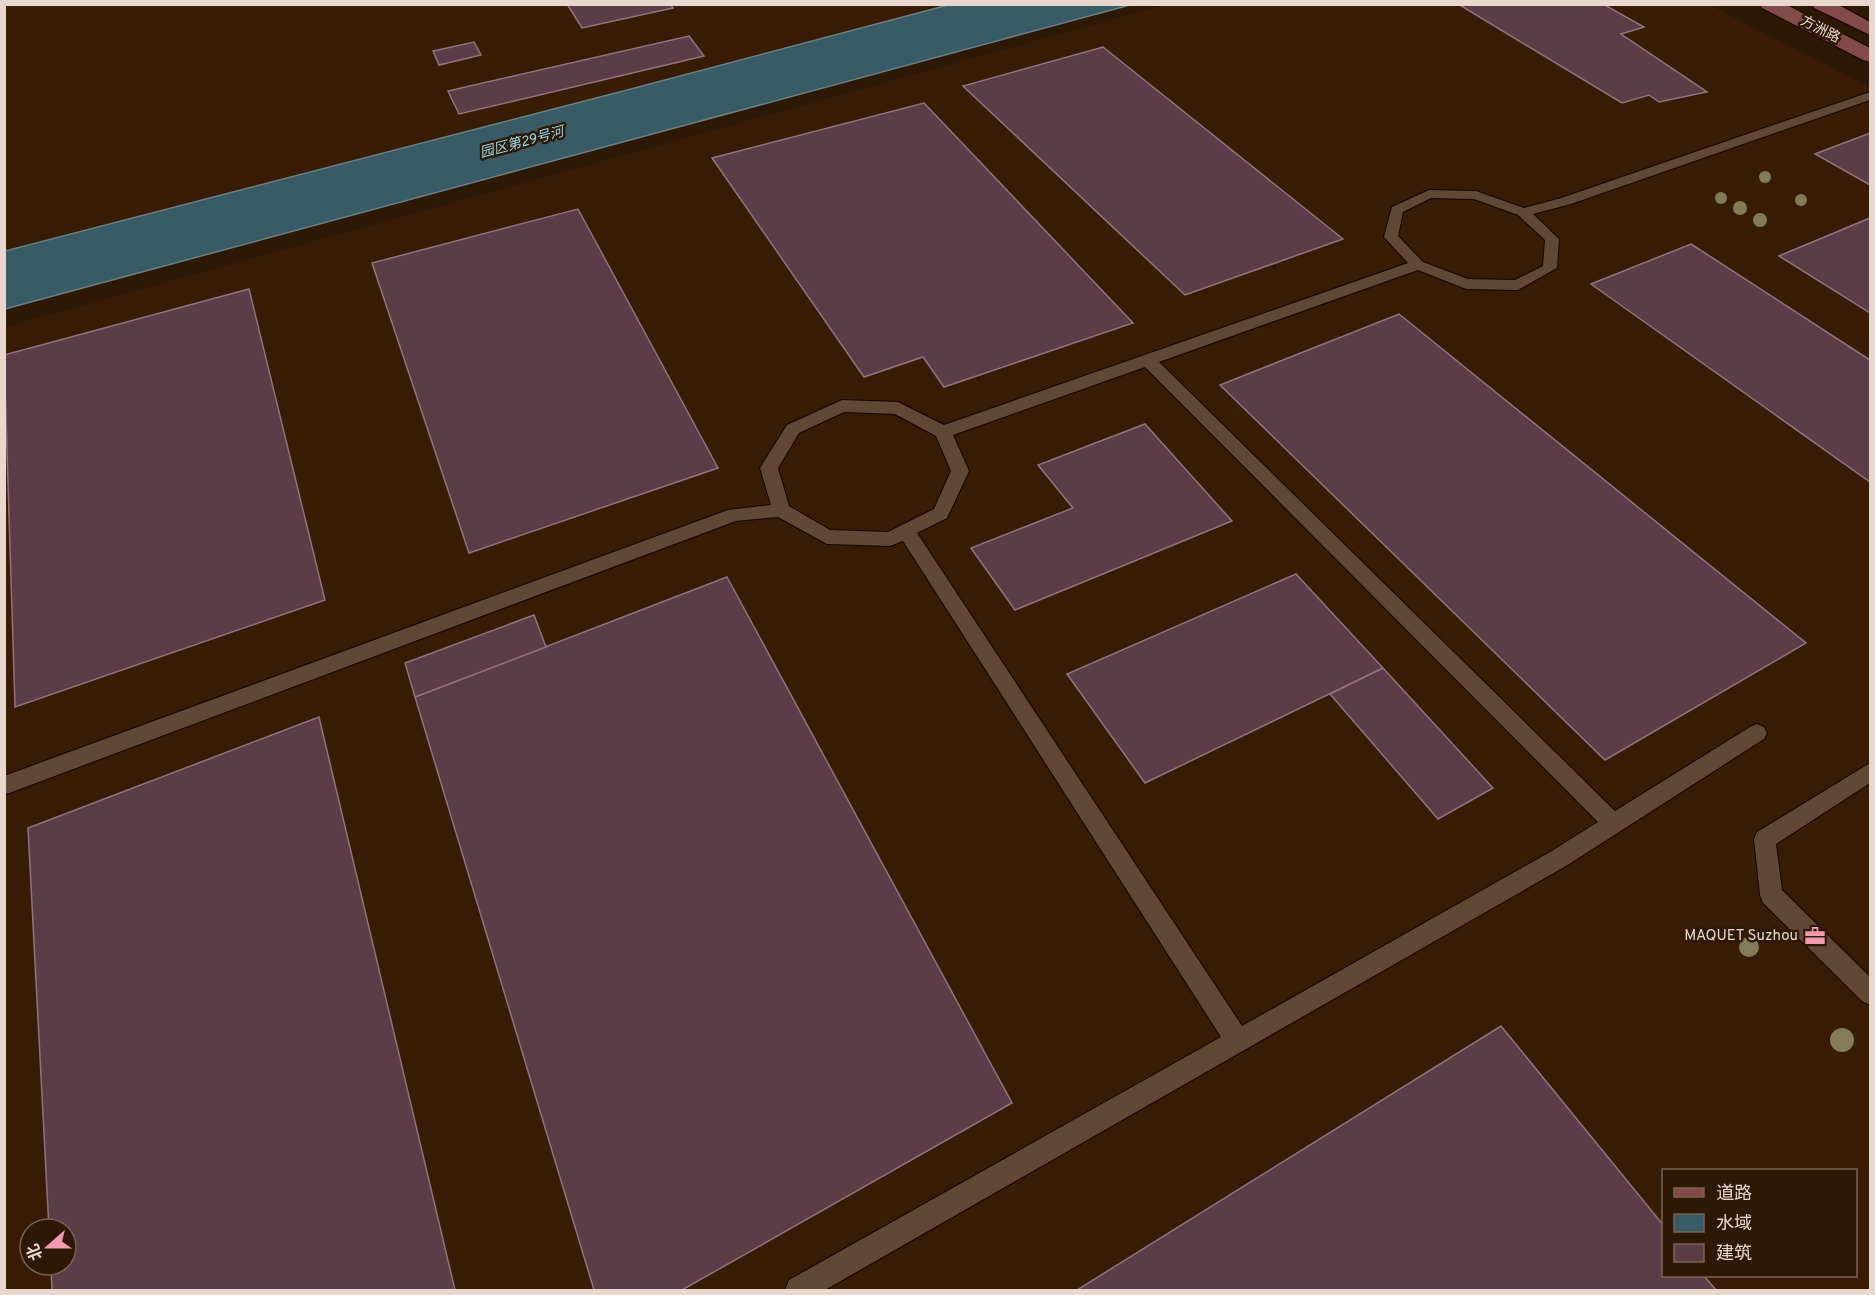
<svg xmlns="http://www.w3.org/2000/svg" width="1875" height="1295" viewBox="0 0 1875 1295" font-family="Overpass,'Noto Sans SC',sans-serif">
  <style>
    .built { fill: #381c05; fill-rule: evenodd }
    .water { fill: #385b65; stroke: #6c8084; stroke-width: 1.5 }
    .building { fill: #5b3d48; stroke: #93727e; stroke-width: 1.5 }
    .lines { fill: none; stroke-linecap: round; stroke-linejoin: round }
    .service-casing { stroke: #150300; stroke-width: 2 }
    .secondary-casing { stroke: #150300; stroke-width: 2 }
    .service { fill: #614835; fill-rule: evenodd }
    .secondary { fill: #844a4a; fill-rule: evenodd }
    .tree { fill: #827d57 }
    .labels { text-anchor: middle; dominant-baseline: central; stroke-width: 5; stroke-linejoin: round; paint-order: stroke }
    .far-street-label { font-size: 14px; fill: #e7d7cc; stroke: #2e1806 }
    .far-water-label { font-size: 14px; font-style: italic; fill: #95d9ed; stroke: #2e1806 }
    .poi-label { font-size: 15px; fill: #e7d7cc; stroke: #2e1806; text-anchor: end }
  </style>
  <rect width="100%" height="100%" fill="#2e1806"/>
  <g class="built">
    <polygon points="5,5 948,5 631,89 5,251"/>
    <path d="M1164,5H1710L1870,87V1290H5V327ZM1664,1170H1856V1276H1664ZM30,1229H66V1265H30Z"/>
  </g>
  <polygon class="water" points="948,5 1130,5 5,309 5,251 631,89"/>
  <g class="building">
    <polygon points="567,4 670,4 673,8 582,28"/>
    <polygon points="1458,4 1603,4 1644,27 1621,34 1707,92 1659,102 1649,95 1622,103"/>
    <polygon points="689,36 704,56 459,114 448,91"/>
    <polygon points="474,42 481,55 439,65 433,51"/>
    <polygon points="1103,47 1343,239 1185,295 963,86"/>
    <polygon points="924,103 1133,323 944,387 923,357 864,377 712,158"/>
    <polygon points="1870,133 1870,185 1815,154"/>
    <polygon points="578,209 718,468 469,553 372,263"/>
    <polygon points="1870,218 1870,313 1779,256"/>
    <polygon points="1691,244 1870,360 1870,482 1591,284"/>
    <polygon points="249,289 325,600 15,707 4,355"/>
    <polygon points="1399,314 1806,643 1605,760 1220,385"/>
    <polygon points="1145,424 1232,521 1015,610 971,548 1073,508 1038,465"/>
    <polygon points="1296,574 1383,668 1145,783 1067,674"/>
    <polygon points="727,577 1012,1103 682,1290 594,1290 415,697"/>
    <polygon points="534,615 546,647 415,697 405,663"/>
    <polygon points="1383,668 1493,788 1438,819 1330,694"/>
    <polygon points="319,717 455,1290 52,1290 51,1265 66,1265 66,1229 49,1229 28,828"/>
    <polygon points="1501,1026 1664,1226 1664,1276 1704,1276 1716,1290 1077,1290"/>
  </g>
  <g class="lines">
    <g class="service-casing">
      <g id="service">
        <path d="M1870,92V100L1571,204L1533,214L1559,239L1557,268L1518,290L1466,289L1418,270L1159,362L1615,811L1750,727L1757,724L1764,727L1767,733L1764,739L1566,866L825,1290H785L789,1280L1221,1037L903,541L890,546L827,544L778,517L736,521L4,795V776L728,510L771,505L760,468L787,425L842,400L898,402L944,425L1408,263L1384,237L1392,207L1429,190L1476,191L1524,208L1561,198ZM1431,198L1474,199L1518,215L1545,240L1543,266L1515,280L1468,279L1423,262L1398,236L1403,212ZM1145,367L1598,822L1550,852L1242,1026L917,533L947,518L969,471L953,435ZM844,412L895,414L936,436L951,471L934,509L888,532L830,530L789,506L778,468L799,433Z"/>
        <polygon points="1870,763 1870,783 1776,844 1782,890 1870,977 1870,1005 1862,1001 1763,903 1760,895 1754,839 1757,832"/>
      </g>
    </g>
    <g class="secondary-casing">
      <g id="secondary">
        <polygon points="1760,4 1785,4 1870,48 1870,62 1863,60 1762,8"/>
        <polygon points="1812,4 1837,4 1870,22 1870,35 1814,8"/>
      </g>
    </g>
    <use href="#service" class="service"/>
    <use href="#secondary" class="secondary"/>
  </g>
  <g class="tree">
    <circle cx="1765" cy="177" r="6"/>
    <circle cx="1721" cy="198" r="6"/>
    <circle cx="1801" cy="200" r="6"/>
    <circle cx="1740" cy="208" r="7"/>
    <circle cx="1760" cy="220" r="7"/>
    <circle cx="1749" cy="947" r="10"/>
    <circle cx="1842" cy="1040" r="12"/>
  </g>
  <defs>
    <g id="office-bare" transform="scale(1.62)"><path d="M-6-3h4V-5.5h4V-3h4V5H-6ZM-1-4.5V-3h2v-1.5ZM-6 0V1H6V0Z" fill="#f19ab2" stroke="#2e1806" stroke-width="2.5" paint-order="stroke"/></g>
  </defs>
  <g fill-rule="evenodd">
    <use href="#office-bare" x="1815" y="936"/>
  </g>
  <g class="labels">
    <g class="far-street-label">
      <text transform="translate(1820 30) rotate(27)">方洲路</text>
    </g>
    <g class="far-water-label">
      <text transform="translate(522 143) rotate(-15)">园区第29号河</text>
    </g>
    <g class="poi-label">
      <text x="1798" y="936">MAQUET Suzhou</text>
    </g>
  </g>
  <rect width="1875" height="1295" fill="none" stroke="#e7d7cc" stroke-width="12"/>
  <rect x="1662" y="1169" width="195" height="108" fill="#2e1806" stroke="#786455" stroke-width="1.5"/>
  <rect x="1674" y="1188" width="30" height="9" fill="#844a4a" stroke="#786455" stroke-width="1.5"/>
  <text x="1716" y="1199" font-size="18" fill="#e7d7cc">道路</text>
  <rect x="1674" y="1214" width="30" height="18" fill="#385b65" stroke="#786455" stroke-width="1.5"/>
  <text x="1716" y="1229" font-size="18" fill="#e7d7cc">水域</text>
  <rect x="1674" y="1244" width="30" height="18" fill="#5b3d48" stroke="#786455" stroke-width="1.5"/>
  <text x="1716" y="1259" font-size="18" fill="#e7d7cc">建筑</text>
  <g transform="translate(48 1247) rotate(249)"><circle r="28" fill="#2e1806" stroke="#786455" stroke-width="1.5"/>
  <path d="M0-4.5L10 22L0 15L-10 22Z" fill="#f19ab2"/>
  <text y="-9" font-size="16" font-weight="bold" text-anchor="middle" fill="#e7d7cc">北</text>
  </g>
</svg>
